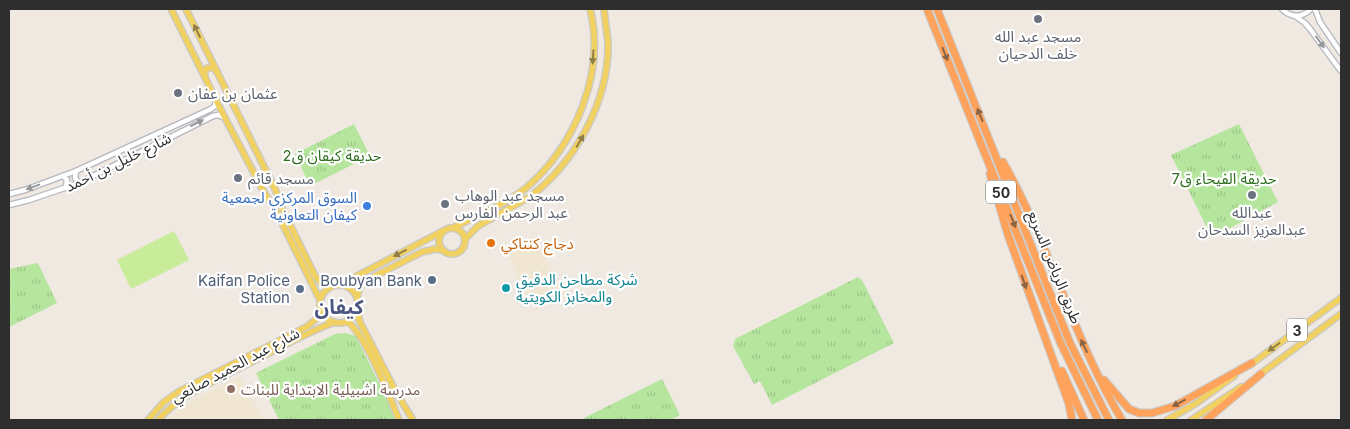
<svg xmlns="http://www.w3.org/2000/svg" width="1350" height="429" viewBox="0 0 1350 429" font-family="Inter,'Noto Sans Arabic',sans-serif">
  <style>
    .education { fill: #f0e6d1 }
    .grass { fill: url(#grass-tufts) }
    .pitch { fill: #c9ec9a }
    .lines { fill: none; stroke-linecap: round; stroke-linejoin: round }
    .minor-casing { stroke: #b4b7c1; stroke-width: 7 }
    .major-casing { stroke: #c9c9c9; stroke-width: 8 }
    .highway-casing { stroke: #c9c9c9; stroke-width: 9 }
    .minor { stroke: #fff; stroke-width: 4.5 }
    .major { stroke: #f2d163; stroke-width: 5.5 }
    .highway { stroke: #ffa35c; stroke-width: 7 }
    .oneway { fill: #908048 }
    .oneway2 { fill: #969696 }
    .oneway3 { fill: #8c6343 }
    .worship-dot { fill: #6b7280; stroke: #fff; stroke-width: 2 }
    .shop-dot { fill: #3f7fe0; stroke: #fff; stroke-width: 2 }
    .food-dot { fill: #e8710a; stroke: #fff; stroke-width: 2 }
    .service-dot { fill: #5c6f8a; stroke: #fff; stroke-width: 2 }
    .culture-dot { fill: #0f9aa8; stroke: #fff; stroke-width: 2 }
    .education-dot { fill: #8d6e63; stroke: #fff; stroke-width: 2 }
    .labels { text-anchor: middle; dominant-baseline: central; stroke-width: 4.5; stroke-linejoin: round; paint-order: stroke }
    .shield { fill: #fff; stroke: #6d6d6d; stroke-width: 1 }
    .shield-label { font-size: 14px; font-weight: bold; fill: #2e2e2e }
    .worship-label { font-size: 15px; fill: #5b616d; stroke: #fff; text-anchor: start }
    .park-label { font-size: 15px; fill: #2c6e1b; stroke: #fff }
    .street-label { font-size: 15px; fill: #2e2e2e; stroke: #fff }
    .shop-label { font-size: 15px; fill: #366cbe; stroke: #fff; text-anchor: end }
    .food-label { font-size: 15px; fill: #c56008; stroke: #fff; text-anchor: start }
    .culture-label { font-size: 15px; fill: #0d838f; stroke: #fff; text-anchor: start }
    .service-label { font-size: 15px; fill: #4e5e75; stroke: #fff; text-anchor: end }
    .education-label { font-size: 15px; fill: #785e54; stroke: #fff; text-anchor: start }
    .district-label { font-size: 20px; font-weight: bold; fill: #4d5680; stroke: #fff }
  </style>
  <defs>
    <pattern id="grass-tufts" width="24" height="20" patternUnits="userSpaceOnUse" patternTransform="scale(1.25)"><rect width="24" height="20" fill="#b6e59e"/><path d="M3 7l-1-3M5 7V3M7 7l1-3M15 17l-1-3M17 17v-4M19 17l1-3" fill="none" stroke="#9dc588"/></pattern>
  </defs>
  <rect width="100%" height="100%" fill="#efe9e1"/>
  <g class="education">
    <polygon points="535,236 563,293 561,297 537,309 532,297 529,299 505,250"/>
    <polygon points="240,376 263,420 166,420 189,402"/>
  </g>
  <g class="grass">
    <polygon points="354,124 370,156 310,186 295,154"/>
    <polygon points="1239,124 1278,202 1212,238 1171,155"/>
    <polygon points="38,263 57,303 9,327 9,269"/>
    <polygon points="858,277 862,280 894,343 772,405 760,381 754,384 733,346 735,339"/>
    <polygon points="345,333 356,336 397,420 279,420 256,373 335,334"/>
    <polygon points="662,379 679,413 679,416 670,420 580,420"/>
  </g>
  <polygon class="pitch" points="174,231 189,260 131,289 117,260"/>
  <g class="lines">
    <g class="minor-casing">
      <g id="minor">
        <path d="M1282,9C1291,18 1302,18 1311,9"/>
        <polyline points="1315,9 1320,22 1341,53"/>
        <polyline points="1295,16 1305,23 1310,29 1341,71"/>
        <polyline points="76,171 75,178 79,183"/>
        <polyline points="63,176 67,180 66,188"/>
        <polyline points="9,194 25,190 76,171 211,109 215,106 216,99"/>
        <polyline points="9,205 29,200 79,183 213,116 218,115 225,118"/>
      </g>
    </g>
    <g class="major-casing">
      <g id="major">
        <polyline points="171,9 225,118 265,194 275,209 320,300"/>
        <polyline points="186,9 275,189 281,206 315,276 322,284 332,286"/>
        <polyline points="205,76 204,73 207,68 214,68 216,71"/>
        <path d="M452,228C475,217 506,204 526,188C575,146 606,73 590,9"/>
        <circle cx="452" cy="241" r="13"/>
        <path d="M465,239L478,226L531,196C576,161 609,101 608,43C607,32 605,20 604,9"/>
        <polyline points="342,285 353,278 443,231"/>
        <circle cx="339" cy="304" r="19"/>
        <polyline points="357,299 359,288 367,280 422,252 435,249 443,250"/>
        <polyline points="358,305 359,320 363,328 397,394 413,420"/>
        <path d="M347,321C367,337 389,395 399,420"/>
        <polyline points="1250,365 1341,298"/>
        <polyline points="1259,375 1341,314"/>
        <polyline points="148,420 164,402 178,392 308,326 317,318 321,310"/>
        <path d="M158,420C183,392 222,378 255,360C282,347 307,332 335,322"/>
        <polyline points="1167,420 1195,404 1234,376"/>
        <polyline points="1191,420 1241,387"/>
      </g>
    </g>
    <g class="highway-casing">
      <g id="highway">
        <polyline points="927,9 1061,344 1098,420"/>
        <polyline points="937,9 1070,343 1109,420"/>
        <path d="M1003,162C1050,245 1073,339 1122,420"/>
        <polyline points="990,174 1008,235 1069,404 1072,420"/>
        <polyline points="1062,371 1084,420"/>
        <polyline points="1104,380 1129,409 1139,413 1152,413 1175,406 1252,363"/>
        <polyline points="1206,420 1261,374"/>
      </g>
    </g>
    <use href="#minor" class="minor"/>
    <use href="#major" class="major"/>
    <use href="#highway" class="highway"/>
  </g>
  <defs><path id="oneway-solid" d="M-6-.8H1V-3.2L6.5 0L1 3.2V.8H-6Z" transform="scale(1.25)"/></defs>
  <g class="oneway">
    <use href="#oneway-solid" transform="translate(197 31) rotate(-116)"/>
    <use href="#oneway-solid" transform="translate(593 57) rotate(94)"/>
    <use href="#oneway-solid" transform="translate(580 141) rotate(-60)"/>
    <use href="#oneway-solid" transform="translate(400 253) rotate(153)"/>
    <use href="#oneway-solid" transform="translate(1274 347) rotate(144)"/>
  </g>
  <g class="oneway2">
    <use href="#oneway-solid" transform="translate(1320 42) rotate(54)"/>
    <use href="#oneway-solid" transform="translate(197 123) rotate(-26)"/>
    <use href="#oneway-solid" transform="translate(33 187) rotate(160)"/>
  </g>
  <g class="oneway3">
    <use href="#oneway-solid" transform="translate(945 54) rotate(68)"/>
    <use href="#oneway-solid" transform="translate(980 115) rotate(-112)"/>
    <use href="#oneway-solid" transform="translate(1013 221) rotate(68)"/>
    <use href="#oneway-solid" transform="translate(1024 282) rotate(71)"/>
    <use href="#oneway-solid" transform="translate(1084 346) rotate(-116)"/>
    <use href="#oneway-solid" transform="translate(1179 403) rotate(152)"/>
  </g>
  <g class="worship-dot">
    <circle cx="1038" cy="19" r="5"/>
    <circle cx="178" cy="93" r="5"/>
    <circle cx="238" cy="178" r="5"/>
    <circle cx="1252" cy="195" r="5"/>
    <circle cx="445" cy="204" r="5"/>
  </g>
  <circle class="shop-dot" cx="367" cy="206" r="5"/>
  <circle class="food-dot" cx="491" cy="243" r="5"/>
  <g class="service-dot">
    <circle cx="432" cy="280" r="5"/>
    <circle cx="300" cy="289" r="5"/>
  </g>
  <circle class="culture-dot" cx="506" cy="288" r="5"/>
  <circle class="education-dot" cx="231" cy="389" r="5"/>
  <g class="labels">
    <g class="shield">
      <rect x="986" y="180.5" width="30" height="23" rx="4"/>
      <rect x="1287" y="318.5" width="20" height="23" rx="4"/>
    </g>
    <g class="shield-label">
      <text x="1001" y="192">50</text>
      <text x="1297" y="330">3</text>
    </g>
    <g class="worship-label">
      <text x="1038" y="36" text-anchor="middle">مسجد عبد الله<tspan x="1038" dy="17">خلف الدحيان</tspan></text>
      <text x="188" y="93">عثمان بن عفان</text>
      <text x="248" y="178">مسجد قائم</text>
      <text x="455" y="195">مسجد عبد الوهاب<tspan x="455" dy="17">عبد الرحمن الفارس</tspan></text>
      <text x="1252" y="212" text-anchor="middle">عبدالله<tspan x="1252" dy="17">عبدالعزيز السدحان</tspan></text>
    </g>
    <g class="park-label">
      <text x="332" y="155">حديقة كيقان ق2</text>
      <text x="1224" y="178">حديقة الفيحاء ق7</text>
    </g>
    <g class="street-label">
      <text transform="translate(118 162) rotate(-26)">شارع خليل بن أحمد</text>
      <text transform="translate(1055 267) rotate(68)">طريق الرياض السريع</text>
      <text transform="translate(235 365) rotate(-28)">شارع عبد الحميد صانعي</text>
    </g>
    <g class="shop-label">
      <text x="357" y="197">السوق المركزي لجمعية<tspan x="357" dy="17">كيفان التعاونية</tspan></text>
    </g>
    <g class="food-label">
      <text x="501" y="243">دجاج كنتاكي</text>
    </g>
    <g class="culture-label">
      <text x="516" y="279">شركة مطاحن الدقيق<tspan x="516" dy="17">والمخابز الكويتية</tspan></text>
    </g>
    <g class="service-label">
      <text x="290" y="280">Kaifan Police<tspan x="290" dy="17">Station</tspan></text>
      <text x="422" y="280">Boubyan Bank</text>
    </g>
    <g class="education-label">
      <text x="241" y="389">مدرسة اشبيلية الابتداية للبنات</text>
    </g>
    <g class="district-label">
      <text x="339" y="307">كيفان</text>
    </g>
  </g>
  <rect width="1350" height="429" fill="none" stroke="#2e2e2e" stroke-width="20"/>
</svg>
